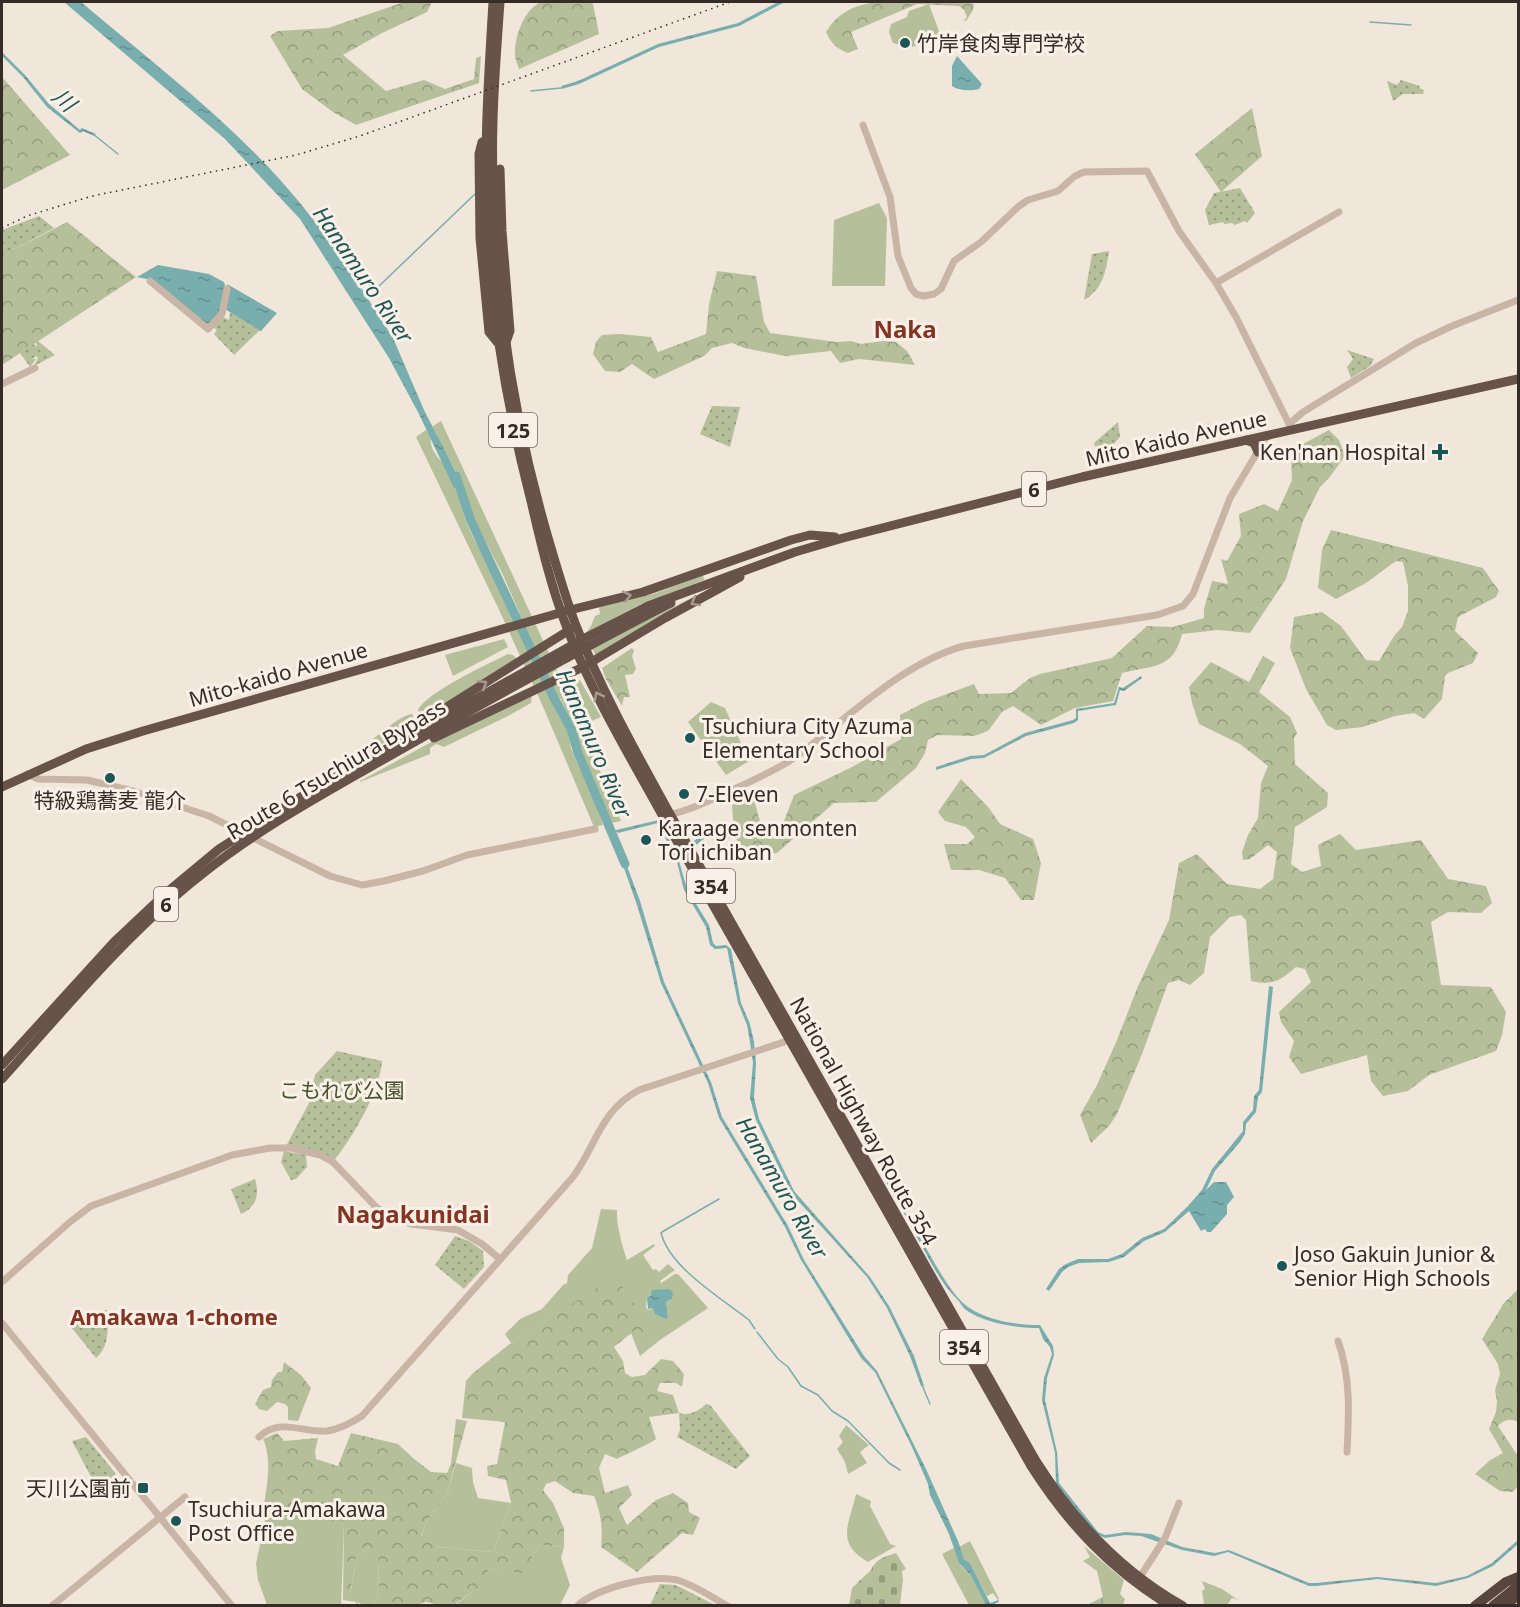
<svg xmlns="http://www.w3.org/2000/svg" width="1520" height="1607" viewBox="0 0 1520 1607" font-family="'Noto Sans','Noto Sans JP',sans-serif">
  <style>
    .grass { fill: #b5c09a; fill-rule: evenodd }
    .forest { fill: url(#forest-crowns) }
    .cemetery { fill: url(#cemetery-stones) }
    .park { fill: url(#park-dots) }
    .water { fill: url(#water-ripples) }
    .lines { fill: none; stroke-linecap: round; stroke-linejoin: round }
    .stream { stroke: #79aeae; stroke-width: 1.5 }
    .river { stroke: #79aeae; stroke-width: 9 }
    .tertiary { stroke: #c9b5a6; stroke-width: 7 }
    .trunk { stroke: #68534b; stroke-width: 9 }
    .motorway { stroke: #57453e; stroke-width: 10 }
    .rail { stroke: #362b27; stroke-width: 1.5; stroke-dasharray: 1.5 4.5; stroke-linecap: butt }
    .oneway { stroke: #a99a91 }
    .poi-dot { fill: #1d5657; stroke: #f9f0e7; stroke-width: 2 }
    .labels { text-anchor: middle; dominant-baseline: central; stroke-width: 6; stroke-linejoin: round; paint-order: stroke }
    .shield { fill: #f9f0e7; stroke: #706661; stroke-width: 1.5 }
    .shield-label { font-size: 20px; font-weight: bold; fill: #362b27 }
    .poi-label { font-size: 21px; fill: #362b27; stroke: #f9f0e7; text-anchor: start }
    .street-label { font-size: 21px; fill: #362b27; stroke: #f9f0e7 }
    .park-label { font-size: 21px; fill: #47542b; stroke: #f9f0e7 }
    .water-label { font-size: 22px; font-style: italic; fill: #1d5657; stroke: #f9f0e7 }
    .neighbourhood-label { font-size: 22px; font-weight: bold; fill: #843420; stroke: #f9f0e7 }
    .quarter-label { font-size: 24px; font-weight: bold; fill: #843420; stroke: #f9f0e7 }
  </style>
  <defs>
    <pattern id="forest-crowns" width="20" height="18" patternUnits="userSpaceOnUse" patternTransform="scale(1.5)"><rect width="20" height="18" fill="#b5c09a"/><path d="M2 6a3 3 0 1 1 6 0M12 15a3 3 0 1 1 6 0" fill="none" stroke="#949c7e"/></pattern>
    <pattern id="cemetery-stones" width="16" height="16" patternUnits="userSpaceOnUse" patternTransform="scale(1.5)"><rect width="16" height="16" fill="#b5c09a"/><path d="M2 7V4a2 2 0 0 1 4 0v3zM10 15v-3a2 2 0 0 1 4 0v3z" fill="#949c7e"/></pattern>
    <pattern id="park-dots" width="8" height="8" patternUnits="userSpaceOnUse" patternTransform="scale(1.5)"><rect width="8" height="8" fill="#b5c09a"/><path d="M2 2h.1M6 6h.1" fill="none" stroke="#949c7e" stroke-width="1.8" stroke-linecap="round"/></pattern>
    <pattern id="water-ripples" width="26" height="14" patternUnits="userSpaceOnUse" patternTransform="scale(1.5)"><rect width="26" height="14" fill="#79aeae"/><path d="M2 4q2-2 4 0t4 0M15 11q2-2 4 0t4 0" fill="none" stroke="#648e8e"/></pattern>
  </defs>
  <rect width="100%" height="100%" fill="#f1e6da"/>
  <g class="grass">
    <polygon points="929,4 941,37 912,47 911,43 904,46 893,43 889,32 891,24 907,17 909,11"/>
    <polygon points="879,203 887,218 885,286 832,286 834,220"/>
    <polygon points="441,421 567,692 621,821 611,823 593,777 588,771 572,723 560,698 555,696 534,647 531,644 532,642 503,575 474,519 458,475 444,450 439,449 436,436 438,436 434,431 433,426"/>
    <path d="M426,430L431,436C428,453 445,462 452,475C460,490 461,508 467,524C475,544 488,562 498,581V586L505,596L537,667L547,682V687L558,715L569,732L571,748L578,765L590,788L603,825L594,827L544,709L501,614L416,437Z"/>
    <polygon points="703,575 704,580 645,604 643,603 586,633 591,626 595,616 600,614 599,607 653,594"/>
    <polygon points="695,596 695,599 597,657 592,649 595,647"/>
    <polygon points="504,639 508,647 453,676 445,655"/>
    <path d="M508,654L513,655L517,659L338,772L337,770C352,759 396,715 412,714L414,718L420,715L418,710C427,692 488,664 508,654Z"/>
    <polygon points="580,680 601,717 587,723 569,687"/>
    <polygon points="532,695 531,703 508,716 444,747 436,744 430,748 430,754 360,782 360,781 435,740"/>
    <polygon points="711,702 725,708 749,761 726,775 688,722"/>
    <path d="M601,1209L617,1210C616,1224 622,1245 627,1260L654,1244L655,1246L643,1255L653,1270L656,1269L659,1272L668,1264L675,1270L660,1281L661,1283L675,1274H678L708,1308L660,1340L640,1356L631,1333L634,1331L615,1277L511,1343L505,1334L520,1319L542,1309L563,1285L567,1283L568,1275L592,1248ZM669,1289L671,1300L666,1302L668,1318L653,1308L649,1310L646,1308L647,1298L655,1291Z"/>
    <polygon points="846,1425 869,1445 860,1452 867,1463 848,1474 845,1462 837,1449 843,1442 839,1436"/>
    <polygon points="456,1463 472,1468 473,1482 478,1498 511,1503 493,1552 440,1547 421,1537 427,1521 447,1494"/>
    <path d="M856,1494L871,1501L870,1506L890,1544L896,1546L868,1562C835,1543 849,1525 856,1494Z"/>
    <polygon points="315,1506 344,1525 341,1605 267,1605 258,1580 256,1564 267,1511"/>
    <polygon points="970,1541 999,1599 998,1600 993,1593 987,1596 970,1563 964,1559 959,1547"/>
    <polygon points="539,1545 564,1547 561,1558 570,1585 560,1605 454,1606 472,1592 487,1569 532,1573 532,1556"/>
    <polygon points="1084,1546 1124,1580 1120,1594 1125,1599 1123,1605 1087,1605 1103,1597 1097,1571 1083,1561 1090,1557"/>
    <path d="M370,1547L378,1551L379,1594L373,1605C362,1606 357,1603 350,1595L357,1555Z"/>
    <polygon points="954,1548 961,1566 971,1576 986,1605 969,1605 942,1554"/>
    <polygon points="1202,1581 1222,1589 1238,1600 1232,1598 1227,1605 1204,1605 1202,1591 1205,1589"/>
  </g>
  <g class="forest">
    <polygon points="404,2 432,2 427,12 382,33 343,55 386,91 424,80 445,89 474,79 476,58 481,56 479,83 356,125 333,112 302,89 270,36 278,31 328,28"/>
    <path d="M541,2H590L593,4L599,34L519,69C517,63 514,56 515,50C516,33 525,9 541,2Z"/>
    <path d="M877,2H968L974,4L973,10L966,21H964L967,17L964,10L959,6L917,4L851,32L858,49L848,53C837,49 831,43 826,32C838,12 855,5 877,2Z"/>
    <polygon points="2,77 70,155 2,190"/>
    <polygon points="1252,108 1262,156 1221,192 1195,154"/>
    <polygon points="67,222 136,277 2,365 2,256"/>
    <polygon points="717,271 756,276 764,322 770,333 836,342 851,341 861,344 883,341 896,342 907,351 915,365 859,359 840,363 831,351 785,356 744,348 732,343 712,348 704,356 654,379 632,364 620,372 605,371 593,354 596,342 602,335 620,334 651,337 658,352 706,334 709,304"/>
    <path d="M1329,430L1339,440L1345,456L1329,478L1320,487L1303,521L1286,579L1250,633L1218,630L1182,634C1173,670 1153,665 1122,673L1113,701L1075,708L1041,725L1013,706L1002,712L988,731L974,736L938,735L928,740L925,753L916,768L876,802L834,803L777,853L743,854L734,833L732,805L753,796L761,825L781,829L794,795L852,767L901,739L900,715L925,702L974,684L979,694L1011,693L1030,678L1040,674L1112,658L1147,626L1173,627L1204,618V609L1212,581L1228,584L1221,559L1227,561L1241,536L1239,514L1264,504L1278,511L1292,480L1291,456L1301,445Z"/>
    <polygon points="1331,530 1483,568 1499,591 1496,597 1458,617 1455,631 1478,653 1473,663 1448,673 1445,676 1442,699 1424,719 1414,713 1395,716 1363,727 1336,730 1327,725 1306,689 1290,648 1294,617 1322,612 1341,626 1366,660 1379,661 1394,636 1402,627 1408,611 1408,586 1403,562 1396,561 1366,583 1336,599 1318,588 1322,550"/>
    <polygon points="632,648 634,651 632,656 636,669 633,674 625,675 630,697 624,697 622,706 606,679 602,668"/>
    <path d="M1263,656L1275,663L1259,692L1290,717L1297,733L1294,738L1295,764L1328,793L1327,807L1295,827L1291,864L1302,872L1321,866L1318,845L1340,834L1356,850L1421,840L1448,879L1486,886L1492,903L1481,913L1448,912L1431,922L1441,985L1491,987L1506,1012L1502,1035L1496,1051L1429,1075L1408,1091L1383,1096L1371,1081L1367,1055L1301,1074L1289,1057L1294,1041L1281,1022L1279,1012L1311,982L1305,969L1296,967C1280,981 1272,986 1251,981L1246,920L1241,915L1230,917L1210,937L1204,973L1190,985L1179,980L1168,983L1142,1054L1117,1114L1109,1126L1091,1143L1080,1115L1097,1085L1117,1040L1138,986L1169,920L1179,863L1197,854L1227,884L1260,889L1273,879L1277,852L1268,845L1250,859L1243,860L1242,852L1248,835L1258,818L1261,783L1268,766L1240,744L1199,724L1192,703L1189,687L1211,662L1249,682Z"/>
    <polygon points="961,779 989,808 1000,824 1033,839 1041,863 1034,900 1021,900 1005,878 979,870 951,870 944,844 967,844 975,837 966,827 945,821 938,812"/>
    <path d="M615,1276L652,1329L644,1334L634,1331L614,1347L623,1361L625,1373L632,1377L645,1375L661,1359L673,1361L684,1374L682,1387L676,1383H660L657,1391L673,1395L679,1413L649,1417L656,1439C650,1444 626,1454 617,1459L605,1454L599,1468L605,1493L628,1485L632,1495L619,1508L627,1525L656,1500L673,1493L688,1503L689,1512L700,1518L693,1535L682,1533L637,1572L601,1547C603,1529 601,1512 594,1496L573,1493L555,1481L546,1484L543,1490L553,1503L564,1528V1547L539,1545L532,1556V1574L487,1569L495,1595L472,1592L454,1605H439L426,1602L417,1605H370H373L379,1594L378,1552L370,1547L357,1555L350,1594L357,1597V1603L363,1605H356V1602L343,1600L344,1525L319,1524L315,1506L263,1512C266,1490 273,1460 263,1439L277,1433L284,1441L318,1438L315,1452L316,1459L338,1466L351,1433L398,1444L413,1458L431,1472L447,1473L451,1464L456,1419L467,1421L447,1494L427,1521L421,1536L440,1547L493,1552L511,1503L506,1480L488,1476L487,1466L497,1464L505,1422L462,1418L466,1381L473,1373L511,1343Z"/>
    <path d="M1518,1289V1422C1510,1418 1505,1419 1498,1426L1518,1456V1486L1513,1492L1500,1491L1475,1474L1489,1461L1503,1453L1489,1429L1496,1412L1497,1401L1495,1390L1500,1374L1498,1364L1482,1339L1504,1303Z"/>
    <polygon points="284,1362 301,1375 311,1388 298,1421 288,1420 288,1407 285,1404 277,1402 267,1411 259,1409 255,1404 263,1390 271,1387 272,1380 278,1372 282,1372"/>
  </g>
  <path class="cemetery" d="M896,1553L906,1569L902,1571L903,1580L900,1605H849L852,1588L871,1570C875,1559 886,1556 896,1553Z"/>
  <g class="park">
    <polygon points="1401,80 1420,86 1419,88 1424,90 1423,94 1403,94 1393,101 1387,81 1397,85"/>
    <polygon points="1240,188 1255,213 1247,223 1245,221 1235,225 1232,223 1224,224 1223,222 1209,225 1205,210 1214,193"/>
    <polygon points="39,216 54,228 2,256 2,230"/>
    <path d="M1109,251C1106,271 1103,289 1084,300L1092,254Z"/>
    <polygon points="230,312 260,330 234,355 214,334 217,330 213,327 221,316 229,320"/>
    <polygon points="38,341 55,355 34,366 38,358 36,356 32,359 36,359 30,367 20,353 34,344 37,347 36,342"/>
    <polygon points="1347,350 1374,359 1370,366 1351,378 1347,367 1353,359"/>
    <polygon points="712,406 740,407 730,447 700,434"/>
    <polygon points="1118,422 1120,437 1111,447 1100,456 1094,443"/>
    <path d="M337,1051L382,1061C380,1092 352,1138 333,1162L285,1148L309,1103L315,1075Z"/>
    <polygon points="284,1151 306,1155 307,1167 296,1179 291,1180 281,1162"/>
    <path d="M255,1179C260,1195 256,1207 241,1214L231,1189Z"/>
    <polygon points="455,1236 469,1241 483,1251 484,1267 464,1289 435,1265"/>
    <path d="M107,1310C108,1327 110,1346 96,1358L71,1327L87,1313Z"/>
    <path d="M706,1404L710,1405L750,1456L736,1469L677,1437L680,1430L679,1413C689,1416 699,1411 706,1404Z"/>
    <polygon points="86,1437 116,1474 98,1490 72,1441"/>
    <polygon points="660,1584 676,1585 713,1604 712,1606 650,1605"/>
  </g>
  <g class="water">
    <path d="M64,2H81C161,70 248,134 312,218C322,230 331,234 337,250L393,338L424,410L463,486L454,488L419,414L389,358L300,219L225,139Z"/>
    <polygon points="778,2 785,2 739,26 659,47 579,84 562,89 561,86 578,81 658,44 738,23"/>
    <polygon points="2,52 25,75 49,104 80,130 82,128 96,134 94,136 83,131 80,133 47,107 23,77 2,56"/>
    <path d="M957,56L982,84L979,89C971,91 959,91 952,86V66Z"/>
    <path d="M158,265L209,274L224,282C230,300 219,314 208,327L151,280L137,277Z"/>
    <polygon points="227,284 277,313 261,331 225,309 229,290"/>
    <polygon points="1141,676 1142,678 1124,691 1120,690 1116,705 1078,711 1078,720 1074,723 1026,736 984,758 971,759 936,770 936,767 970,756 984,755 1025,733 1073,720 1076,718 1076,709 1114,703 1119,687 1123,688"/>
    <polygon points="659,820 676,853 704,834 718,837 730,835 731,838 717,840 705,838 696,845 677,854 687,889 709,925 713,943 716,946 726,945 731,949 741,1003 750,1024 754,1042 756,1063 754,1098 759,1119 794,1191 870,1277 889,1306 914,1356 924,1386 921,1386 910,1356 887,1308 867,1277 791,1193 756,1120 750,1098 753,1063 750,1042 747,1025 738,1003 727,948 715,949 710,945 706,927 684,890 677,862 658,823 618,833 616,830"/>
    <polygon points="622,853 640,901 664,982 711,1082 722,1117 788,1226 804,1260 864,1356 877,1371 926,1469 958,1541 964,1559 970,1563 990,1603 998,1600 999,1602 992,1605 986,1605 971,1576 959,1563 949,1534 930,1495 928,1484 912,1447 875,1372 861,1358 801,1260 785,1227 719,1118 708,1083 661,983 636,902 619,854"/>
    <polygon points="1269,986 1273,987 1262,1092 1258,1097 1256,1112 1246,1124 1245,1134 1240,1142 1215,1171 1206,1190 1214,1182 1226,1182 1234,1197 1227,1205 1227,1214 1211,1232 1207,1232 1205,1229 1201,1231 1189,1211 1165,1232 1144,1241 1124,1257 1109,1262 1079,1263 1068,1267 1062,1272 1049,1291 1046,1289 1059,1269 1066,1264 1078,1259 1108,1259 1122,1254 1142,1238 1164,1229 1187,1207 1202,1190 1212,1169 1243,1131 1243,1122 1253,1110 1254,1096 1259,1090"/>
    <path d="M917,1231C928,1251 950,1295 968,1307C988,1321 1017,1325 1040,1325L1053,1346L1054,1355L1047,1378L1045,1400L1057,1452L1059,1483L1098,1532L1105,1535L1126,1532L1151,1534L1182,1547L1215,1553L1229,1550L1309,1583H1316L1377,1577L1436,1583L1467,1576L1492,1563L1518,1540V1544L1493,1566L1468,1578L1436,1586L1377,1579L1316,1586H1309L1228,1552L1214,1556L1182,1550L1141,1536L1125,1535L1105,1538L1096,1534L1056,1484L1055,1453L1042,1400L1044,1378L1052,1354L1050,1347L1043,1339L1039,1328C1017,1328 984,1323 966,1310C962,1307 960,1302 957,1299C939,1282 927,1254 914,1232Z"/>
    <polygon points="669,1289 673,1292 672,1299 666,1302 668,1317 666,1319 655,1314 653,1308 648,1309 647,1298 651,1295 652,1290"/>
  </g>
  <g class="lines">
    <g class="stream">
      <polyline points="1370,22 1411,25"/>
      <polyline points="531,91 561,88"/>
      <polyline points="93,134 118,154"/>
      <polyline points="378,287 475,194"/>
      <polyline points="610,832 618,831"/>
      <polyline points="882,1173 916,1233"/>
      <path d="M719,1199L662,1232L661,1233C670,1268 721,1298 749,1320L755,1329"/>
      <polyline points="757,1332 778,1359 788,1367 801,1386 818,1395 832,1411 848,1421 889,1463 900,1470"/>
      <polyline points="922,1385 930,1404"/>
      <polyline points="1102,1606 1102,1598"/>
    </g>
    <polyline class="river" points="456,476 471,521 554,698 571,729 578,753 625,864"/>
    <g class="tertiary">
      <polyline points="863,125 890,197 898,256 911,288 916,294 924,296 934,294 941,289 954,261 981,242 1019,206 1028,200 1058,191 1075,176 1084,172 1147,171 1179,231 1216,283 1236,317 1289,424"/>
      <polyline points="150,281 208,329 222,314 227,289"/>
      <polyline points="1216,283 1339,212"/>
      <polyline points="2,384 35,368"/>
      <polyline points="1290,427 1289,424 1303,412 1416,343 1452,326 1518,300"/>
      <polyline points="28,774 38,779 87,780 133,791 209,816 330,876 362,885 384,881 423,871 467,855 595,829"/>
      <path d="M668,815C691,810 711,800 732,790C754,780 777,770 797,756C848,718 902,663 964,646L1157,615L1183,606L1193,594L1230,498L1267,436"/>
      <polyline points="2,1282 70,1222 91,1206 232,1155 270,1148 291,1148 320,1155 333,1162 376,1207 394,1218 411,1224 458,1230 482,1244 500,1259"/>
      <polyline points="2,1323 232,1606"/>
      <path d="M1338,1341C1351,1377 1349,1414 1347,1452"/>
      <path d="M259,1437C280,1417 302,1433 327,1431C340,1429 351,1423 362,1416L573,1177C597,1144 600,1111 639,1090L793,1039"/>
      <polyline points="1140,1577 1165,1538 1179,1503"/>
      <polyline points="52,1606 185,1497"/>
      <path d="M577,1606C597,1588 651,1574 677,1580C695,1585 711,1597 728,1606"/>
    </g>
    <g class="trunk">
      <path d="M493,2C488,82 483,162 488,242C494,330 509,416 531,501C541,544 551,587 567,628C593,696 631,758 666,822L1031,1466C1068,1524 1110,1569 1170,1606"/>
      <path d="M500,2C496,60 491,119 493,178C495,302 514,422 549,541C557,568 565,596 575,623C601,690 636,752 670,814L1036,1461C1074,1521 1121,1571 1183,1606"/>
      <polyline points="482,142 479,154 480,238 489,332 497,342"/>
      <polyline points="500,169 502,231 510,331 505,345"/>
      <polyline points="1246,440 1254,443 1258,452"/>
      <polyline points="418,725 571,629"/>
      <polyline points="434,738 583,667 665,618 740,577"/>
      <polyline points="2,787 86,749 143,731 570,610 643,592 791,540 810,535 835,537"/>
      <polyline points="2,1065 114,942 166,893 219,849 302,796 587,637 648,606 795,552 843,538 1082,477 1518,379"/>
      <path d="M2,1079C65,1009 126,934 201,875C262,826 332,789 400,750C489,700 579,650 671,603"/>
    </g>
    <g class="motorway">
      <polyline points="1475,1606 1506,1582 1518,1577"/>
      <polyline points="1493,1606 1518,1586"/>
      <polyline points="1505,1606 1518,1595"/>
    </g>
    <polyline class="rail" points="2,228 27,216 92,196 296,155 360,136 730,2"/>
  </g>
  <defs><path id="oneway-chevron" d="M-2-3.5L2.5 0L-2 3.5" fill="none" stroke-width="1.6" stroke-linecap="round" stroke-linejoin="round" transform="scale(1.5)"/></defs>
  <g class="oneway">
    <use href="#oneway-chevron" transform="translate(627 596) rotate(-13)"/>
    <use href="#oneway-chevron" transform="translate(695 602) rotate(151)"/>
    <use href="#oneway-chevron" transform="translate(483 684) rotate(-32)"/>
    <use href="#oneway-chevron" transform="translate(598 696) rotate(-117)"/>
  </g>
  <g class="poi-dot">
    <circle cx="905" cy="43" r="6"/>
    <path d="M1437 443h6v6h6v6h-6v6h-6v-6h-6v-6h6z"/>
    <circle cx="690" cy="738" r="6"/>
    <circle cx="110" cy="778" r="6"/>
    <circle cx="684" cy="794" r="6"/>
    <circle cx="646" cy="840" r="6"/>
    <circle cx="1282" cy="1266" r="6"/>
    <rect x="137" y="1482" width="12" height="12" rx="3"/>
    <circle cx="176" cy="1521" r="6"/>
  </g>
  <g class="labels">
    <g class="shield">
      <rect x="489" y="413" width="48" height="34" rx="4.5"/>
      <rect x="1022" y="472" width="24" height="34" rx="4.5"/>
      <rect x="687" y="869" width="48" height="34" rx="4.5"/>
      <rect x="154" y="887" width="24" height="34" rx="4.5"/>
      <rect x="940" y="1330" width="48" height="34" rx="4.5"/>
    </g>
    <g class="shield-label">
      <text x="513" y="430">125</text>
      <text x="1034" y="489">6</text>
      <text x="711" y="886">354</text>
      <text x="166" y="904">6</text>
      <text x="964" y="1347">354</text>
    </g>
    <g class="poi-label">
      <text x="917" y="43">竹岸食肉専門学校</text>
      <text x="1426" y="452" text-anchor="end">Ken'nan Hospital</text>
      <text x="702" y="726">Tsuchiura City Azuma<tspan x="702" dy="24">Elementary School</tspan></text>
      <text x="696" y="794">7-Eleven</text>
      <text x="110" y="800" text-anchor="middle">特級鶏蕎麦 龍介</text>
      <text x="658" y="828">Karaage senmonten<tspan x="658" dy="24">Tori ichiban</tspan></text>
      <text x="1294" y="1254">Joso Gakuin Junior &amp;<tspan x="1294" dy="24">Senior High Schools</tspan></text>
      <text x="131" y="1488" text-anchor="end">天川公園前</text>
      <text x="188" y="1509">Tsuchiura-Amakawa<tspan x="188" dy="24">Post Office</tspan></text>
    </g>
    <g class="street-label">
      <text transform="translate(1176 438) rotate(-13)">Mito Kaido Avenue</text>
      <text transform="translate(278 674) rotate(-16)">Mito-kaido Avenue</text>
      <text transform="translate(336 769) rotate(-31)">Route 6 Tsuchiura Bypass</text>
      <text transform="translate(864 1121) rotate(61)">National Highway Route 354</text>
    </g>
    <g class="park-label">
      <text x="342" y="1090">こもれび公園</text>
    </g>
    <g class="water-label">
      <text transform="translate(65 99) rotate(42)">川</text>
      <text transform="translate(364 274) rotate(56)">Hanamuro River</text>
      <text transform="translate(595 743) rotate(67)">Hanamuro River</text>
      <text transform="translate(783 1187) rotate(60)">Hanamuro River</text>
    </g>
    <g class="neighbourhood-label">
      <text x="174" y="1316">Amakawa 1-chome</text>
    </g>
    <g class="quarter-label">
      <text x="905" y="328">Naka</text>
      <text x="413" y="1213">Nagakunidai</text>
    </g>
  </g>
  <rect width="1520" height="1607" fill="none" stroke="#362b27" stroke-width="6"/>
</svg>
